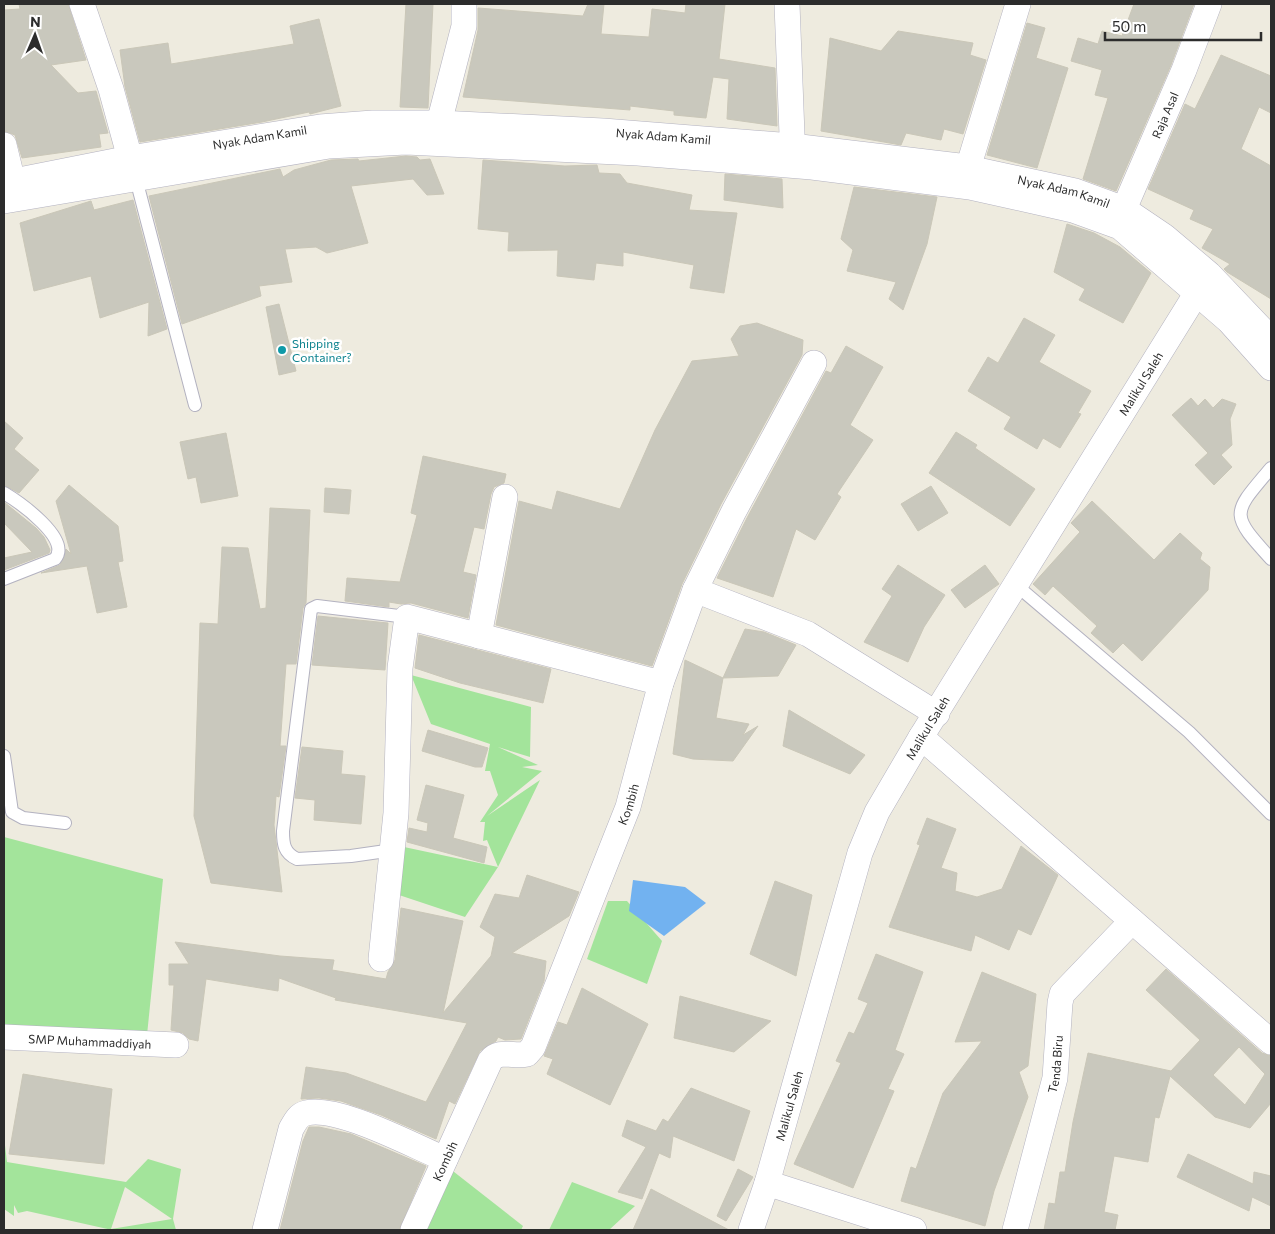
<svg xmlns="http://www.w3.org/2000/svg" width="1275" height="1234" viewBox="0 0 1275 1234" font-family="Commissioner,sans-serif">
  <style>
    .green { fill: #a3e49b; fill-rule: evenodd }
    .water { fill: #72b2f0 }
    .building { fill: #c9c8bd; stroke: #cac7b8; fill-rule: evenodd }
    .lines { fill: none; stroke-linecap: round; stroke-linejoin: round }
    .lane-casing { stroke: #b3b2c0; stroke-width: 14 }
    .street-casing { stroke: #b3b2c0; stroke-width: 26 }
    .lane { stroke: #fff; stroke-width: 12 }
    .street { stroke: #fff; stroke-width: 25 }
    .culture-dot { fill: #0f9aa8; stroke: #fff; stroke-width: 2 }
    .labels { text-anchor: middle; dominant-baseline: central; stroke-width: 5; stroke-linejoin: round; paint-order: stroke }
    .street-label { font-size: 12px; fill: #2c2c2c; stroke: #fff }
    .culture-label { font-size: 12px; fill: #0d838f; stroke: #fff; text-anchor: start }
  </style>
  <rect width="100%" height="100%" fill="#eeebdf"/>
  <g class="green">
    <polygon points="411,675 531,707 530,757 498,747 538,765 522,767 542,771 487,816 540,780 498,867 465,917 396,894 404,847 498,867 487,840 483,841 485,822 480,822 498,795 490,771 485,771 490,744 431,724"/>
    <polygon points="4,837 163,879 147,1035 4,1029"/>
    <polygon points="608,901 627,901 662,941 647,984 587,959"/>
    <path d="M4,1137L7,1162L126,1182L148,1159L181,1169L173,1219L176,1230H112L27,1211L18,1213L14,1205V1216L4,1209ZM125,1187L172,1219L111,1229Z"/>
    <polygon points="449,1168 523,1226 521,1230 424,1230"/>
    <polygon points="572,1182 635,1206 609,1230 549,1230"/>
  </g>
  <polygon class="water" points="633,880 685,887 706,903 664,936 629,911"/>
  <g class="building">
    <polygon points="19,4 68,4 86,60 51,65 78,93 96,91 108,133 99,134 101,147 22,158 15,135 4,131 4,10 20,9"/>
    <polygon points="406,4 433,4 428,108 400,107"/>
    <polygon points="588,4 604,4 601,34 649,37 652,9 685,13 686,4 725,4 719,59 775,68 777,126 727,119 729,79 713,77 706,118 674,115 674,111 630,106 630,110 463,97 478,30 478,8 583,16"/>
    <polygon points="1134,4 1194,4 1171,65 1116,191 1083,179 1108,98 1095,95 1102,70 1071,61 1078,38 1098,44 1102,31 1122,36"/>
    <polygon points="319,19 341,106 310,114 309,112 262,122 140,142 125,87 120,50 168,43 171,64 294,44 290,26"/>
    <polygon points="1027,23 1045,28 1036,58 1068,68 1037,168 987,155"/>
    <polygon points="898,31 973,43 970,55 986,60 963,134 944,129 941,140 906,133 901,145 821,131 830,38 881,51"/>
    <polygon points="1221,55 1271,76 1271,113 1259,107 1241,149 1271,166 1271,299 1227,272 1224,269 1230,264 1202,248 1213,229 1190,219 1194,210 1148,189 1185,104 1195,109"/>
    <polygon points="406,156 417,157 420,160 430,159 444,194 427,195 413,179 351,186 368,243 327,253 316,247 285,249 292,282 259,286 261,296 182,324 149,196 280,169 283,177 294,170 331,160 358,159 359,161"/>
    <polygon points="483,160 565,166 597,165 599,173 620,174 627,183 692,195 689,210 737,213 724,293 690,288 694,265 623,252 623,266 596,263 594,280 557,276 558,250 508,251 509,232 478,229"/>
    <polygon points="725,174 782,179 783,208 724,200"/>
    <polygon points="854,187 937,197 927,244 903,310 889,299 896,282 847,271 853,250 841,239"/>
    <polygon points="133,200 167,329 148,336 149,302 100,318 91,276 34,291 20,223 91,201 94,210"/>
    <polygon points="1067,224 1094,233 1120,247 1151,273 1123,323 1079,300 1085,289 1054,272"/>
    <polygon points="279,304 296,371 279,375 266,307"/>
    <polygon points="1024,318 1055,335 1039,362 1091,391 1078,413 1081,414 1060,448 1043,438 1037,449 1004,429 1011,417 968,391 988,357 998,363"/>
    <polygon points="757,323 803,340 802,355 721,504 682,584 652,666 496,625 519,501 552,510 557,491 620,509 655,430 692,361 739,356 731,339 740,326"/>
    <polygon points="846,346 883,367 850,425 873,440 837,494 841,497 815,540 796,529 773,597 717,578 747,518 826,371 831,373"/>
    <polygon points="1191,398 1198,406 1205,399 1213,408 1222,399 1236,404 1230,419 1232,445 1221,455 1232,467 1214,485 1195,465 1208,453 1172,415"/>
    <polygon points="4,421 23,438 14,449 39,470 19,493 4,485"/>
    <polygon points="956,432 977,445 975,448 1035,489 1010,526 929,473"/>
    <polygon points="226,433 238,496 201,503 196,477 188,479 180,442"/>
    <polygon points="423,456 506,474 504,483 494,487 491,494 484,529 474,527 463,572 476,575 468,618 411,603 401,604 389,602 389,607 345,601 347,578 400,582 417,515 411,513"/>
    <polygon points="69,485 118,526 123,561 118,562 127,607 97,613 87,566 41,573 60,565 66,549 71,554 56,501"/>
    <polygon points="931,486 948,513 918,531 901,504"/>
    <polygon points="325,488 351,490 349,514 324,512"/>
    <polygon points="1092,501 1154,560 1180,533 1202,553 1200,559 1210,567 1208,590 1142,661 1123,643 1113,653 1091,633 1097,626 1053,586 1045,595 1033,584 1080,532 1071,523"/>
    <polygon points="4,502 36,528 44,537 50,550 49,553 4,570 4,558 32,552 4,523"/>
    <polygon points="270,508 310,510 306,603 303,608 296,664 286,664 280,746 286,746 279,797 276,796 274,825 282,892 211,883 194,816 200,623 218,624 222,547 248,548 260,609 266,608"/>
    <polygon points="898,565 945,595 924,627 908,662 864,642 892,596 882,589"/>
    <polygon points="985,565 999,584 965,608 951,590"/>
    <polygon points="318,616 388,623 385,670 312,665"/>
    <polygon points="745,629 764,632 796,645 778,676 723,678"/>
    <polygon points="419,635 551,669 543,703 460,683 415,668"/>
    <polygon points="685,660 723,678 716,718 749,724 743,735 758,726 733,761 693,759 673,754"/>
    <polygon points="789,710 865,755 850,774 783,746"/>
    <polygon points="428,730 488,748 482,767 475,767 422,751"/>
    <polygon points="302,747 343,751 341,774 365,776 361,824 314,820 315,800 295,798"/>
    <polygon points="426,785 464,795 453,838 487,847 484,863 407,842 409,828 427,832 428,823 417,820"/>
    <polygon points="927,818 956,829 941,868 957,873 955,891 977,897 1002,889 1021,846 1058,875 1031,935 1018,929 1009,950 975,935 971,951 889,927 920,845 917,844"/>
    <polygon points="527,875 579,892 569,916 512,953 546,961 544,981 521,1039 505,1040 498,1037 496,1041 480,1051 455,1104 449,1101 436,1139 381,1115 341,1101 319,1098 301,1099 306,1067 346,1073 426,1102 467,1023 335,1000 336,998 279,978 278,991 206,979 198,1041 189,1039 183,1033 171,1030 174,985 169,985 169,964 189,964 175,942 280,956 334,960 332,970 386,979 388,972 395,960 401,908 463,921 443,1013 491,956 495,937 480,927 495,894 519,898"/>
    <polygon points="775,881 812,895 796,976 750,954"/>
    <polygon points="876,954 923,972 895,1050 904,1054 888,1089 894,1091 853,1188 794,1164 841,1063 836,1061 849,1032 854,1034 868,1003 858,999"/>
    <path d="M1166,969L1262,1053L1271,1056V1103L1250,1128L1215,1117L1170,1076L1159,1118L1155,1117L1148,1162L1114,1156L1104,1212L1118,1215L1115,1230H1044L1049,1203L1055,1204L1060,1172H1065L1073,1122L1088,1053L1171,1071L1200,1040L1146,990ZM1239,1047L1265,1074L1245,1105L1213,1075Z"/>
    <polygon points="982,972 1036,994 1028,1066 1019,1072 1028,1097 994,1191 985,1226 901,1201 911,1167 916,1169 943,1093 982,1041 955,1042"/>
    <polygon points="582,988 648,1024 610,1105 547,1074 553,1059 544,1056 558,1022 567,1025"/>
    <polygon points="680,996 771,1021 734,1052 674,1038"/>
    <polygon points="23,1074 112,1089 104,1164 9,1154"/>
    <polygon points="691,1088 750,1111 734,1161 673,1136 670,1158 659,1153 642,1199 618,1192 646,1147 622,1136 627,1120 656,1131 663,1119 668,1122"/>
    <polygon points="309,1127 319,1127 351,1134 426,1166 399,1230 280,1230 303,1141"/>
    <polygon points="1188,1154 1253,1184 1254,1172 1271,1176 1271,1206 1252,1197 1249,1211 1177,1177"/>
    <polygon points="738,1169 753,1177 726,1221 717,1216"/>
    <polygon points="651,1189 729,1230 633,1230"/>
  </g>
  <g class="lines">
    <g class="lane-casing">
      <g id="lane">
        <polyline points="136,179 195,405"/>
        <path d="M1271,468C1232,514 1229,513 1271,559"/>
        <path d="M4,493C19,502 72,539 55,559L4,579"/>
        <polyline points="1016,585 1189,732 1271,814"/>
        <polyline points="4,756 12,812 23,818 65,823"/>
        <path d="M393,850L351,856L297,859C284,853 283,844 283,831L311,609L317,606L407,617"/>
      </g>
    </g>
    <g class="street-casing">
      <g id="street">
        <polyline points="82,4 111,89 134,173"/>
        <polyline points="787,4 793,161"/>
        <polyline points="439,123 464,26 464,4"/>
        <polyline points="4,145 13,182"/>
        <polyline points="968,168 1018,4"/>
        <path id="s1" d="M4,183L130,158L320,127L373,123H439L603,131L792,146L959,166L1075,191L1124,209L1164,236L1209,274L1271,339"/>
        <polyline points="4,201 329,146 406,142 638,153 812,167 970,187 1073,210 1120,227 1229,321 1271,368"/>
        <path id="s2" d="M1120,224L1124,209L1184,70L1209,4"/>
        <polyline points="695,590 734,511 814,363"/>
        <polyline points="479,636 505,497"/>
        <polyline points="921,737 1271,1042"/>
        <polyline points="381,959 396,813 400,668 407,617 661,683"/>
        <path id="s3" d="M4,1037L176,1045"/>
        <polyline points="767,1183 914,1230"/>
        <path d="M265,1230L291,1129C295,1122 298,1115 306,1113C338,1105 413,1146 445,1159"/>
        <path id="s4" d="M413,1230L490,1061C499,1049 514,1057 527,1054L533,1047L628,807L661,683L695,590L808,634L937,714"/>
        <path id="s5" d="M751,1230L767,1183L860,853L877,812L921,737L1206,278"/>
        <path id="s6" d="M1015,1230L1055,1078L1060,1003L1062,994L1132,921"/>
      </g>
    </g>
    <use href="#lane" class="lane"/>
    <use href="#street" class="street"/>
  </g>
  <circle class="culture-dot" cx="282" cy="350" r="5"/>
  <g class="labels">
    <g class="street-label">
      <text stroke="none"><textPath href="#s2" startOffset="118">Raja Asal</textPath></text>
      <text stroke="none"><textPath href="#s1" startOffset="665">Nyak Adam Kamil</textPath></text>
      <text stroke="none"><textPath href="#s1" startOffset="260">Nyak Adam Kamil</textPath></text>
      <text stroke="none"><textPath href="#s1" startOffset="1070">Nyak Adam Kamil</textPath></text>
      <text stroke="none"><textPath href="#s5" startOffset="940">Malikul Saleh</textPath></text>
      <text stroke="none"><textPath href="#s5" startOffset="535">Malikul Saleh</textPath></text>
      <text stroke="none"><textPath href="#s4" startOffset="495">Kombih</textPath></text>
      <text stroke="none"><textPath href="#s3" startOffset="86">SMP Muhammaddiyah</textPath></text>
      <text stroke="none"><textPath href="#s6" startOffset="171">Tenda Biru</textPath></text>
      <text stroke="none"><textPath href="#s5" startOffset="130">Malikul Saleh</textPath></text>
      <text stroke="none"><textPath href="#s4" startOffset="76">Kombih</textPath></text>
    </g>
    <g class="culture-label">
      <text x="292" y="343">Shipping<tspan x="292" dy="14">Container?</tspan></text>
    </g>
  </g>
  <rect width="1275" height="1234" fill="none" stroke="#2c2c2c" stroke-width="10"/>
  <g transform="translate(35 35) rotate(2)" stroke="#ffffff" stroke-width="4" paint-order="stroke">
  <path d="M0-4L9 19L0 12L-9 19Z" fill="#2c2c2c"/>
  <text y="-8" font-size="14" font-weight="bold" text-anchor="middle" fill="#2c2c2c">N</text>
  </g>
  <path d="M1105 32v8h156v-8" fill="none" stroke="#2c2c2c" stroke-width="2.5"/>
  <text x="1112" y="32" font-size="15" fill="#2c2c2c" stroke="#ffffff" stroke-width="4" paint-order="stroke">50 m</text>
</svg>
